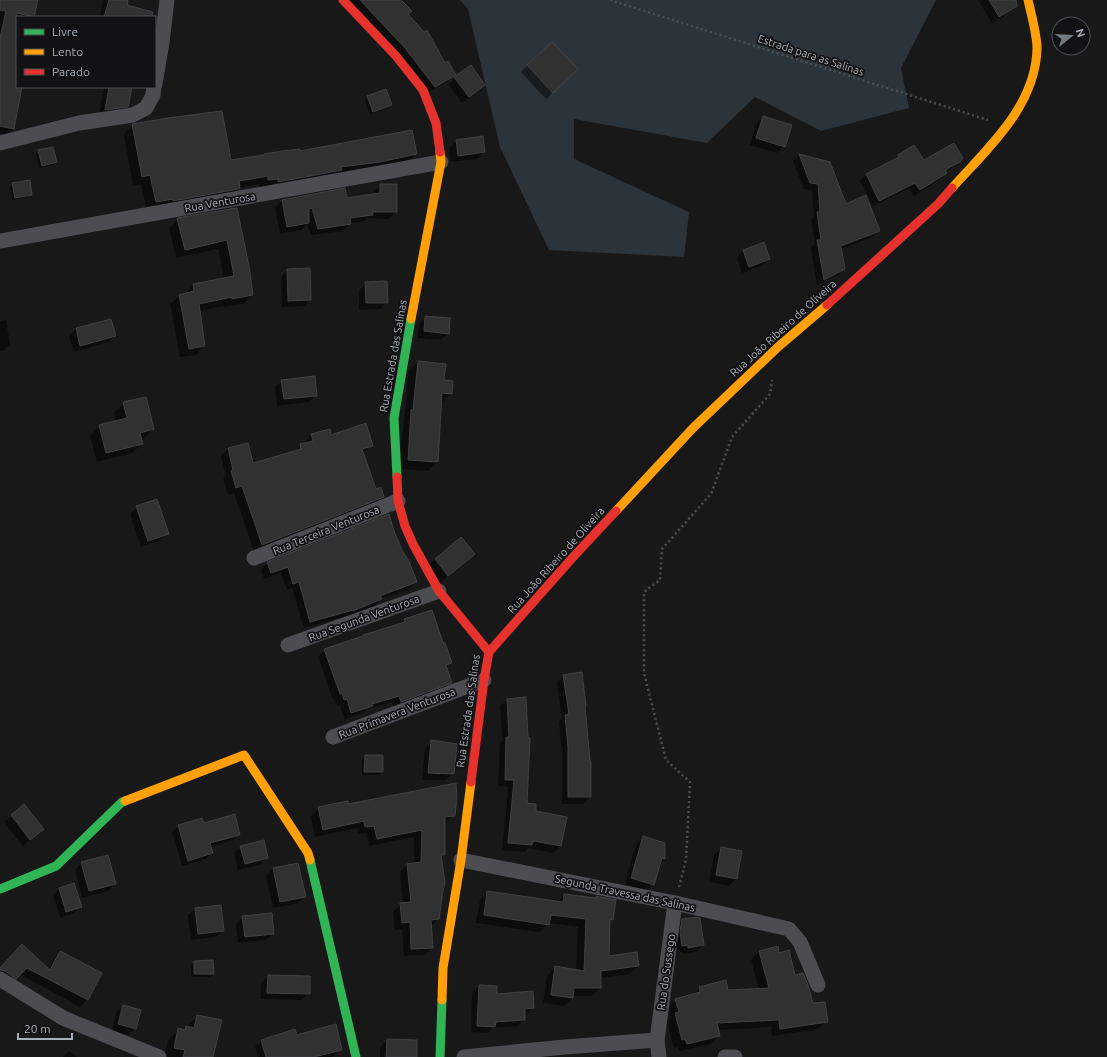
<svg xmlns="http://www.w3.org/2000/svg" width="1107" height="1057" viewBox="0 0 1107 1057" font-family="Ubuntu,sans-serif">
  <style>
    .water { fill: #2b343a }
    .shadow { fill: #0007 }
    .building { fill: #313132; stroke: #404144 }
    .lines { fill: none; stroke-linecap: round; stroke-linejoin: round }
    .path { stroke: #4e4f53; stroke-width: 2.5; stroke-dasharray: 2 3; stroke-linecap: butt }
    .street { stroke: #4c4d51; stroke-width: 15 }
    .fast { stroke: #30b455; stroke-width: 9 }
    .slow { stroke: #ff9f0a; stroke-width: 9 }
    .jam { stroke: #e5322d; stroke-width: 9 }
    .labels { text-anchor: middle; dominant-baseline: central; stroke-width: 3.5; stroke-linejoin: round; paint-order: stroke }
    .street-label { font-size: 11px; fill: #a9afb9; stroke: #121214 }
  </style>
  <rect width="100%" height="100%" fill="#181818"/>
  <polygon class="water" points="460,0 936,0 901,68 909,108 821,131 755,97 707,143 574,119 574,159 689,212 684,257 549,250 500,147 468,9"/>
  <g class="shadow">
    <polygon points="2,0 37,0 34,17 17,17 17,87 21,87 14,129 7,135 0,134 0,13"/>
    <polygon points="103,0 127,0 126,6 136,17 100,17"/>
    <polygon points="347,0 400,0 407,14 444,65 455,75 448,81 428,92"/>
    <polygon points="978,0 1010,0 1011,9 1004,16 992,23"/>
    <polygon points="528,65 577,69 546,99 521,72"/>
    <polygon points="455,78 484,85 462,103 448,84"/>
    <polygon points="107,87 126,87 127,106 120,113 99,116 103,91"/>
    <polygon points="368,97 391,105 388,108 370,115 365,100"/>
    <polygon points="763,117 784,146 777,153 750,145 756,124"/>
    <polygon points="133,125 230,161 299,152 416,154 407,163 260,189 259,184 238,188 230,197 147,211 141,184 133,186 124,134"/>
    <polygon points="482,137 484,152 477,159 451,162 449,148 456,141"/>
    <polygon points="39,151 56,161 53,165 39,168 36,154"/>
    <polygon points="800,155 846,205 879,231 872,237 841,249 844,269 838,275 817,285 811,248 815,244 811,220 814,217 812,190 804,189 793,161"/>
    <polygon points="899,156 924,162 962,158 952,168 945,172 946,173 939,180 914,196 909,188 873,206 860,181 866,175 894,161"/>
    <polygon points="13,184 31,194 28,197 12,200 10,188"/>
    <polygon points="381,185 396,212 389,219 367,218 365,221 350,223 343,231 311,235 307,224 301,230 280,234 275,207 282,201 346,200 374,195 374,192"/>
    <polygon points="236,209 252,295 243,304 223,307 223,306 199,311 204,346 196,355 180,357 170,304 179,296 185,294 193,285 224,279 218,249 176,258 169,228 178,219"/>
    <polygon points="743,251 769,259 762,266 742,273 737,258"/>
    <polygon points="288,270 310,300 304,306 282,307 281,277"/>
    <polygon points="366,283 387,302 380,309 359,310 359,290"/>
    <polygon points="425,317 448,333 441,340 417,338 419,324"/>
    <polygon points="6,320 10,344 3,351 0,351 0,321"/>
    <polygon points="110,320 115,336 108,342 74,352 69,336 76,329"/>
    <polygon points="418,362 443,381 452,382 451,394 441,403 437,462 428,471 399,469 409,371"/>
    <polygon points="282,381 316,395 309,402 277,406 275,387"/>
    <polygon points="124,403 153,429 143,439 141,439 142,444 132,453 97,462 90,436 100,426 116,422 114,413"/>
    <polygon points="311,435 330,436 372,445 362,454 375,491 383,497 375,504 254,552 234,493 228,495 223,479 226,477 221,456 229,448 252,464 294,452 301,445 304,444 304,443"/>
    <polygon points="137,507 167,533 161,540 141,547 130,514"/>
    <polygon points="393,531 415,582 409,589 381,599 374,606 347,617 346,616 304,628 292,588 287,590 281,573 264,579 261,570 268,563"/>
    <polygon points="435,559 467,560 441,582 429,566"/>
    <polygon points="405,620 442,644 450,663 446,668 451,682 444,689 394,708 392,702 367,709 365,712 345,719 340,705 337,706 335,699 333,700 318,657 324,650 362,637 364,635 401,624"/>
    <polygon points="564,676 585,706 584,707 590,797 583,804 562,804 562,754 559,722 562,719 557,682"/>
    <polygon points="507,700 526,804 535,812 560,846 553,853 528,848 525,852 502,850 508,787 498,786 500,744 503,741 500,706"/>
    <polygon points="432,742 453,773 446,780 422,780 425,748"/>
    <polygon points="365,756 382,772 379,775 362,775 362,759"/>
    <polygon points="24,805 43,829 23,846 4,822"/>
    <polygon points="348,805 454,815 446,823 444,823 444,854 440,857 441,893 438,919 431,926 432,947 425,955 404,956 402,929 395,930 393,912 401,904 403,904 400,872 407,865 414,864 414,837 369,846 367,833 358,834 357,828 315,837 311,816 319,808"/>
    <polygon points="202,819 203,824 239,834 233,840 210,847 212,853 206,859 182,866 172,832 178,826"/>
    <polygon points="643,838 664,844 664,859 659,864 653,884 646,891 625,884 636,844"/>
    <polygon points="241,847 267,858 260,865 238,870 234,853"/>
    <polygon points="721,848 741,852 736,879 729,886 709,882 714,855"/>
    <polygon points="81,863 115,884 108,891 82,898 75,870"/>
    <polygon points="273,869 305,897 298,903 273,908 266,876"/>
    <polygon points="59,889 80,906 74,913 60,918 53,895"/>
    <polygon points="488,892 557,903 564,895 612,919 609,922 608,957 638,966 630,974 600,978 600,988 592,996 572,996 572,998 564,1006 543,1003 547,976 555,967 576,971 578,927 549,923 540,932 476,923 480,900"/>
    <polygon points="195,909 223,931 216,937 191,940 188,915"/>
    <polygon points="243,917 273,933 266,940 238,943 236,924"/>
    <polygon points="682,920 703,945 696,952 682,954 681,952 676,952 675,927"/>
    <polygon points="22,946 48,970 54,959 60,952 101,973 87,1000 80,1007 19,974 9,985 0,979 0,969"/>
    <polygon points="777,947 779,954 795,976 812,1005 827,1021 819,1029 772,1036 771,1027 718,1030 719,1036 711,1044 679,1051 678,1047 674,1048 667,1022 671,1018 668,1008 676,1000 691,996 699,988 727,992 759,990 751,960 759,952"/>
    <polygon points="194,962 213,974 210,977 191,977 191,965"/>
    <polygon points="268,976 309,993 302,1000 261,999 261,983"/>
    <polygon points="479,986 496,995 533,1008 527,1014 524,1015 524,1020 518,1026 492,1028 488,1033 471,1032 472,993"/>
    <polygon points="123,1006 135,1029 128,1035 112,1031 116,1013"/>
    <polygon points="198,1016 212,1057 164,1057 168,1040 179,1029 183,1030"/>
    <polygon points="296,1036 341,1050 334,1056 331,1057 258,1057 255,1047 262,1040"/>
    <polygon points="387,1040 416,1057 380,1057 380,1047"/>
    <polygon points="69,1051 77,1057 63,1057"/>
  </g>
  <g class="building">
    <polygon points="0,0 38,0 34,17 17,13 17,87 22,87 14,129 0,126 0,38 6,11 0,10"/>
    <polygon points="109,0 128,0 127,5 153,12 152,17 104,17"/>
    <polygon points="360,0 401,0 412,11 408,14 424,32 427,30 445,63 448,61 456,75 435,87 405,48"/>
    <polygon points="989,0 1016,0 1017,6 999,17"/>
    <polygon points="552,42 578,69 553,93 527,65"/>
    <polygon points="471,65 485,85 469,97 454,77"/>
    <polygon points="109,87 132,87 128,107 105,110"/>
    <polygon points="386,89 392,105 373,112 367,96"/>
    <polygon points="222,111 231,160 264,155 264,154 282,151 300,149 300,151 412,130 417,154 380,162 341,167 342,170 278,182 278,179 268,180 268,176 239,181 240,188 233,190 173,201 173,199 156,202 150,175 142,177 132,124 168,118"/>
    <polygon points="763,116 792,125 785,147 756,138"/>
    <polygon points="483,136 485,152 458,156 456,140"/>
    <polygon points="954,143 963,158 960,162 945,170 947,173 920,190 915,183 879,201 866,174 899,157 898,155 914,145 924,160"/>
    <polygon points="53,147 57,162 42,166 38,150"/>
    <polygon points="799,154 830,162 846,204 866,195 880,231 841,246 845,269 824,280 817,240 821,240 817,212 820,212 818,184 810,183"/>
    <polygon points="30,180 32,195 15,198 12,183"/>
    <polygon points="380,184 397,184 397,212 372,212 373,215 350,218 351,224 318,229 312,208 309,209 309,223 287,227 282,200 345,188 347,198 380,193"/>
    <polygon points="237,208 249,266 253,295 232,299 232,297 199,304 205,346 189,349 179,295 194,291 193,284 234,276 227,240 185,250 177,218"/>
    <polygon points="764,242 770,259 749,267 743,250"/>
    <polygon points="310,268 311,300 288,301 287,269"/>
    <polygon points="387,281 388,303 366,303 365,282"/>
    <polygon points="425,316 450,318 449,334 424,331"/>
    <polygon points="111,319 116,336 80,346 76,328"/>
    <polygon points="418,361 446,364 444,380 453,381 452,394 442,393 438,462 408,460 411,410 413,410"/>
    <polygon points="315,376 317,396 284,399 281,380"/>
    <polygon points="146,397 154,429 140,433 143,444 106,453 99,425 127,418 123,402"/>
    <polygon points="366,423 373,446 362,449 376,489 381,487 384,497 262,545 242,486 236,488 231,471 233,470 228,448 248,443 253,463 301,449 300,444 313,441 311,434 330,429 331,435"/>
    <polygon points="157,499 169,534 148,541 136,506"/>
    <polygon points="389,514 394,531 403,552 409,561 417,582 380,596 382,599 353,611 353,610 310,622 299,582 293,584 288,567 271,573 267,562"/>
    <polygon points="461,537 475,554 448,576 435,559"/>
    <polygon points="432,610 443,643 445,643 452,663 446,665 452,683 401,702 399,696 372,704 373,706 351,713 347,699 344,700 342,693 340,694 324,649 363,636 363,635 405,622 404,619"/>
    <polygon points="582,672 586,706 585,706 590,761 591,761 591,797 568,797 568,747 565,715 569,714 563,675"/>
    <polygon points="526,697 528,737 530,738 527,803 536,804 536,811 567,817 561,846 533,841 532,845 508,843 514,780 505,780 506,737 509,737 507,699"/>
    <polygon points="431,740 457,744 454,774 428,773"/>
    <polygon points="365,755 383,755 383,772 364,772"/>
    <polygon points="456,783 457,798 455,816 445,817 445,855 441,855 445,882 443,892 442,893 442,898 439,919 431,920 433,948 411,949 410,922 402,923 400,903 411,902 407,864 421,862 422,830 377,839 374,826 365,827 364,821 323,830 318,807 348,801 348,804"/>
    <polygon points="24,804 44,829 30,840 11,815"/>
    <polygon points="235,814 240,835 210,843 213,853 188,861 178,825 202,818 204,823"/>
    <polygon points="643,836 665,843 665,859 662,858 654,885 631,878"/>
    <polygon points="264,840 268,858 245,864 240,846"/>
    <polygon points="721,847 742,851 737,879 716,875"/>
    <polygon points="108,855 116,884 89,891 81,862"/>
    <polygon points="298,863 306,897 280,902 273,868"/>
    <polygon points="74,883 82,907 66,912 59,888"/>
    <polygon points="487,891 563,902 564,894 596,898 596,896 616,900 613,920 610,919 609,956 637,952 639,966 601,971 601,988 574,988 573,998 551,995 555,966 584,971 586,919 551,915 549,925 484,915"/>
    <polygon points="221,905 224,931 198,934 195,908"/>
    <polygon points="272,913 274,934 245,937 242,916"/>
    <polygon points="697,917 700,918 704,945 688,948 688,945 682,946 680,932 682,919"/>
    <polygon points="22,944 50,970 60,951 102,973 88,1000 27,968 16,979 5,971 0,970 0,968"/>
    <polygon points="778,946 779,953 789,950 795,975 803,973 808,985 813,1003 825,1002 828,1022 780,1029 779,1020 717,1023 720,1036 687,1044 685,1039 682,1040 675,1013 679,1012 675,999 700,992 699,987 726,980 728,990 769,988 759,951"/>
    <polygon points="213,960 214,974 194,974 194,961"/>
    <polygon points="268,975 310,976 310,994 267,993"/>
    <polygon points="479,985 497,986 497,994 533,991 534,1008 525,1009 525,1020 496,1022 495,1027 477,1026"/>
    <polygon points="123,1005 141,1010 136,1029 118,1024"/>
    <polygon points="197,1015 222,1020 213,1057 183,1057 185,1050 174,1048 178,1028 185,1030 186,1026 194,1028"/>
    <polygon points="336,1024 342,1050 314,1057 266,1057 261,1040 295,1029 297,1035"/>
    <polygon points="387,1039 417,1040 417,1057 386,1057"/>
  </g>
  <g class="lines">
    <g class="path">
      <polyline points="610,0 988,120"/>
      <polyline points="679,887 686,860 690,782 666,760 644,673 644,592 660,580 662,549 711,494 732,437 770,394 772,380"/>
    </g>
    <g class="street">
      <polyline points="155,84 162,42 167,0"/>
      <polyline points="0,143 79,123 133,115 146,108 153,95 154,87"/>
      <polyline points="0,241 441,162"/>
      <polyline points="254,558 398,501"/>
      <polyline points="288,645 439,591"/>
      <polyline points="333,737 484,680"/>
      <polyline points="461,860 675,903 789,929 800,942 818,985"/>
      <polyline points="0,979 63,1018 159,1057"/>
      <polyline points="464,1057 565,1047 657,1040"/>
      <polyline points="659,1057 657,1040 675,903"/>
      <polyline points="725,1057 735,1057"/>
    </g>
    <g class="fast">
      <polyline points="397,477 394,418 411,319"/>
      <polyline points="310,860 356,1057"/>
      <polyline points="0,889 56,866 122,802 125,801"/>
      <polyline points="440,1057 442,1000"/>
    </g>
    <g class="slow">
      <path d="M952,188C988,148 1036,106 1037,48C1037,35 1031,13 1028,0"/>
      <polyline points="411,319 441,162 440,152"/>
      <polyline points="616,511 693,428 778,347 827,305"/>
      <polyline points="125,801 244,755 308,853 310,860"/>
      <polyline points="442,1000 443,968 461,860 471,782"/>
    </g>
    <g class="jam">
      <polyline points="343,0 396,56 423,90 436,123 440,152"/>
      <polyline points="827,305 938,204 952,188"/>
      <polyline points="397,477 398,501 405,526 413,544 439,591 489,652 484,680 471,782"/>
      <polyline points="489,652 574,556 616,511"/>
    </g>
  </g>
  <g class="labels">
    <g class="street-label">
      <text transform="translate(811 55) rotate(18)">Estrada para as Salinas</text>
      <text transform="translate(220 202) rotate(-10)">Rua Venturosa</text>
      <text transform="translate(783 328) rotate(-42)">Rua João Ribeiro de Oliveira</text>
      <text transform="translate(393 356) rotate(-80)">Rua Estrada das Salinas</text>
      <text transform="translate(326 530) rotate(-22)">Rua Terceira Venturosa</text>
      <text transform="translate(556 560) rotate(-48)">Rua João Ribeiro de Oliveira</text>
      <text transform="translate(364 618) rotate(-20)">Rua Segunda Venturosa</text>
      <text transform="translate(468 711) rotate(-82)">Rua Estrada das Salinas</text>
      <text transform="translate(397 713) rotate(-21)">Rua Primavera Venturosa</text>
      <text transform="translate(625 893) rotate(12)">Segunda Travessa das Salinas</text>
      <text transform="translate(666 972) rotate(-82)">Rua do Sussego</text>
    </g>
  </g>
  <rect x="16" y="16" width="140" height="72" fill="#121214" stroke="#4e5156"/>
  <rect x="24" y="29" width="20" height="6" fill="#30b455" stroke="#4e5156"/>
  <text x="52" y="36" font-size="12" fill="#a9afb9">Livre</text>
  <rect x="24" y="49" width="20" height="6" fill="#ff9f0a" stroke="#4e5156"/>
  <text x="52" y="56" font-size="12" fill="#a9afb9">Lento</text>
  <rect x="24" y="69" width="20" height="6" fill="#e5322d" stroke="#4e5156"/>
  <text x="52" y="76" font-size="12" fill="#a9afb9">Parado</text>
  <g transform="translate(1071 36) rotate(72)"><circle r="19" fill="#121214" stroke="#4e5156"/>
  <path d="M0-3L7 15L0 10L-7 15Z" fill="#767a81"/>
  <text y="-6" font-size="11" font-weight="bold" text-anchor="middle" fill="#a9afb9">N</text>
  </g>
  <path d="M18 1033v6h54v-6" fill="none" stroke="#a9afb9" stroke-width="2"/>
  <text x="24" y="1033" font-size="12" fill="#a9afb9" stroke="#121214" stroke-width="3" paint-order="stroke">20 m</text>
</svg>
